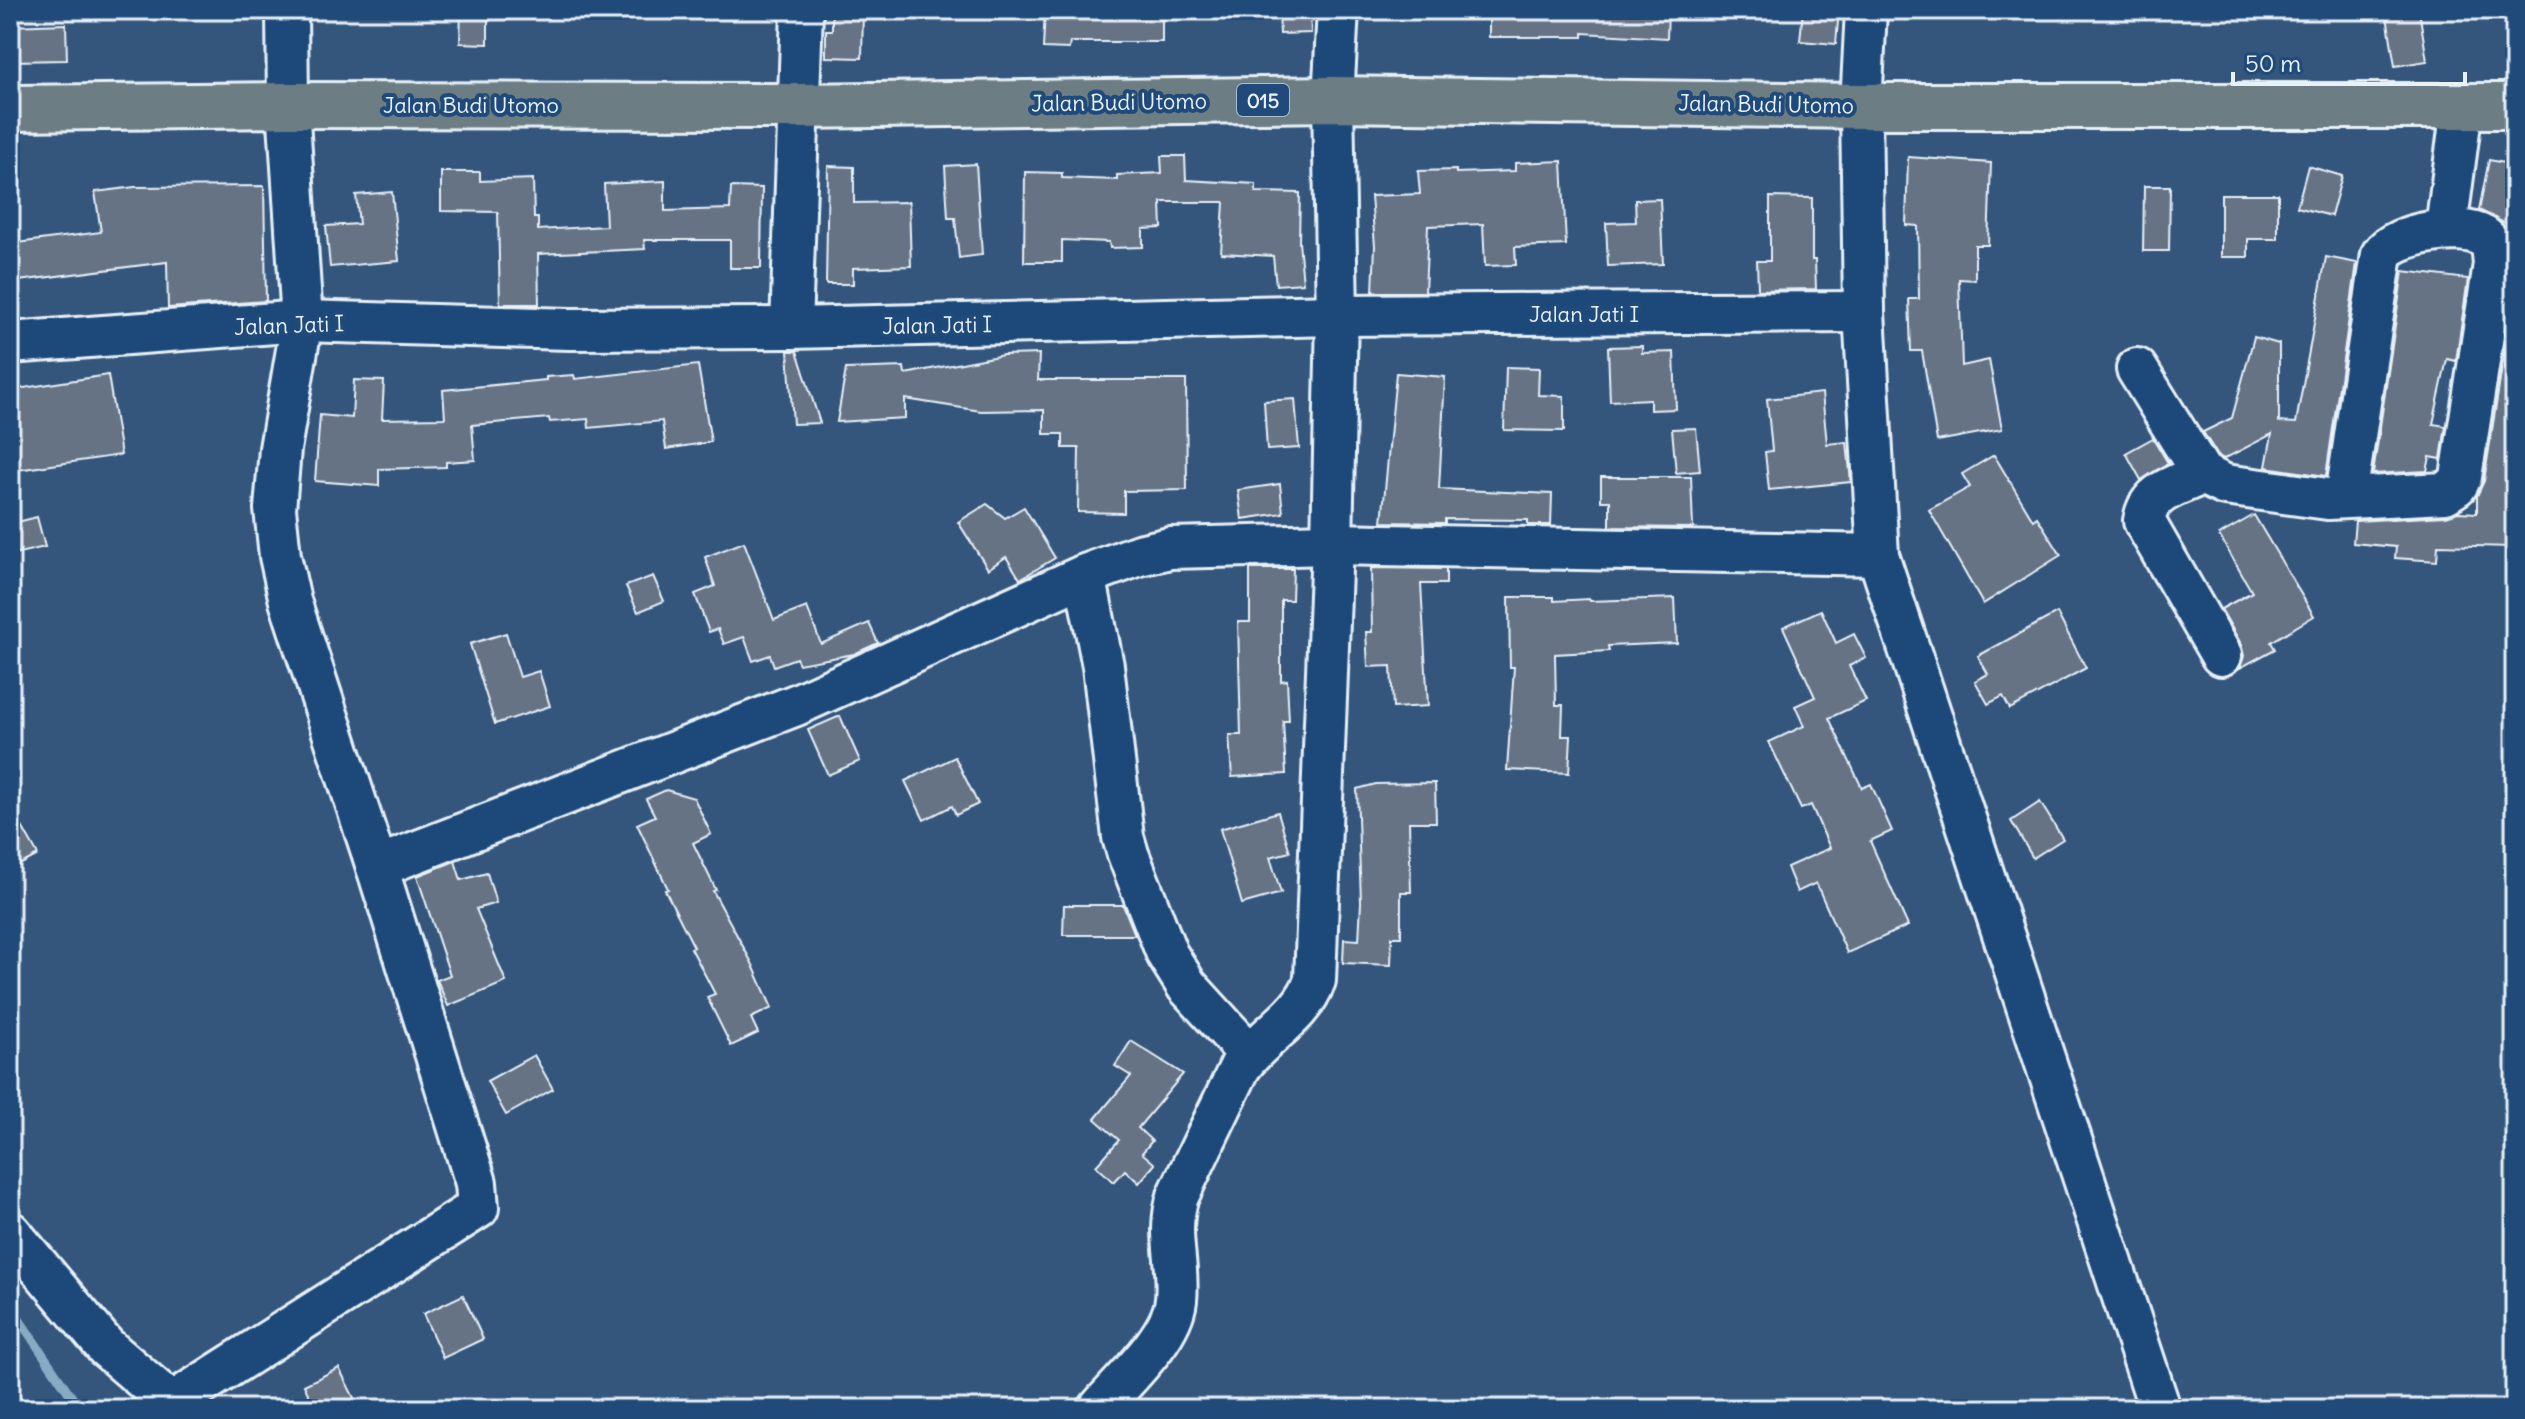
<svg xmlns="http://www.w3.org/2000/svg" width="2525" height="1419" viewBox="0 0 2525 1419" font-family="Delius,sans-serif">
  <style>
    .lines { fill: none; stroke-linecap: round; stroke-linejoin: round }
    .stream { stroke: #87abc4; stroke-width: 9 }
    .building { fill: #667385; stroke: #e8f1f8; stroke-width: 2 }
    .minor-casing { stroke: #e8f1f8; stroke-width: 46 }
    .major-casing { stroke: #e8f1f8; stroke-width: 50 }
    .minor { stroke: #1f4a7a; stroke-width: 40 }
    .major { stroke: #6d7d84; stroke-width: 44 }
    .labels { text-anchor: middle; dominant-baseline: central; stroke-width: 8; stroke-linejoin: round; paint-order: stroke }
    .shield { fill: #1f4a7a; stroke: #acbfd2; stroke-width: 2 }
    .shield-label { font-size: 20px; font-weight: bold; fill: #e8f1f8 }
    .street-label { font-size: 22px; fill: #e8f1f8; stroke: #1f4a7a }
  </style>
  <rect width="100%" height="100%" fill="#34567d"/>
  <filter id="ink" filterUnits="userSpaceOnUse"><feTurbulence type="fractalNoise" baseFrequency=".0125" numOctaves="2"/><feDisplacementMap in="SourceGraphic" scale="16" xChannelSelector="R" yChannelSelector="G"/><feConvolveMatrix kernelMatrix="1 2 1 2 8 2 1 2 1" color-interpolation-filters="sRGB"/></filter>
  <g filter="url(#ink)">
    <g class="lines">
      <polyline class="stream" points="10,1306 80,1409"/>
    </g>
    <g class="building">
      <polygon points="461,10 488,10 488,44 460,43"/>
      <polygon points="832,10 863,10 862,58 826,57 826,30 832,30"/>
      <polygon points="1045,10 1162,10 1162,42 1070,42 1069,49 1043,48"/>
      <polygon points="1279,10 1310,10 1311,33 1280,34"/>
      <polygon points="1489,10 1668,10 1667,38 1583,33 1583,37 1489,37"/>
      <polygon points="1803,10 1839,10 1836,44 1800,41"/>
      <polygon points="2386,10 2419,10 2427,61 2395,66"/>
      <polygon points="66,24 67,60 10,61 10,26"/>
      <polygon points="1161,156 1185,156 1186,180 1256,184 1256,192 1300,193 1299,242 1303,283 1276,285 1273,256 1221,253 1224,202 1161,202 1162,228 1143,229 1143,247 1110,248 1109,242 1062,240 1062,262 1024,262 1025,172 1062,173 1062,178 1117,180 1117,175 1162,173"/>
      <polygon points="1908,157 1991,163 1988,245 1975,245 1975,280 1959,279 1962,366 1989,360 2002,429 1937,441 1922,351 1911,351 1909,299 1919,299 1918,226 1906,225"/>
      <polygon points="2489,160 2515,165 2515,225 2502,222 2479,210"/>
      <polygon points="1562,161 1566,245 1515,247 1516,265 1485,266 1483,224 1428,226 1425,292 1373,292 1375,246 1371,196 1420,194 1418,171 1456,170 1456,173 1515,171 1515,163"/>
      <polygon points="976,164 982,255 959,258 955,218 948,218 945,166"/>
      <polygon points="828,166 854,167 854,203 909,202 911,266 853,268 853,284 826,284"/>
      <polygon points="2308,166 2342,176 2331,216 2297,207"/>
      <polygon points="441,172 480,172 480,181 533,179 534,218 538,218 538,230 606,226 604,184 665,181 665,211 730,209 731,187 762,188 761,268 730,268 730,240 644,240 645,249 538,254 539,304 500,304 498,212 441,211"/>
      <polygon points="264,186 266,301 168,308 167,262 10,282 10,244 101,232 95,192 135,187"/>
      <polygon points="2144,186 2170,186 2169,251 2143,251"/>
      <polygon points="392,192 399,261 330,267 326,226 359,224 356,195"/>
      <polygon points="2221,194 2278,194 2278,239 2248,239 2248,257 2221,257"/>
      <polygon points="1770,197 1812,198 1812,260 1815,260 1816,289 1758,290 1757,261 1770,261"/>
      <polygon points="1660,199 1663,264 1608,266 1606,223 1636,222 1635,200"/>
      <polygon points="2326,257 2357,263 2326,476 2266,467 2272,434 2224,459 2218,456 2203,432 2232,418 2254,337 2279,344 2279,422 2296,423"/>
      <polygon points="2403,271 2468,279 2456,361 2447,359 2433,424 2446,426 2441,459 2430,457 2427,471 2373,474"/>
      <polygon points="2515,285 2515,498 2512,497 2512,547 2438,545 2437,561 2395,558 2396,547 2353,543 2355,521 2446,516 2458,512 2477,513 2477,496 2484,481"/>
      <polygon points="1642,346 1642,353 1674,352 1676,409 1650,410 1650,399 1610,401 1608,347"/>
      <polygon points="788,351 797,351 820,423 793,424"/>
      <polygon points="1039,354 1038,380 1186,380 1187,490 1124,491 1124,513 1078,512 1079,448 1063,448 1063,434 1044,434 1044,410 981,411 905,399 905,418 837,422 846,369 904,367 905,374 1003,355"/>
      <polygon points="698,365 711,442 666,449 662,421 589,428 588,419 550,422 549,418 472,425 475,460 446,462 446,467 379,469 379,486 315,481 320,415 352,418 354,380 384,381 382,419 445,418 443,390 546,380 546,377 574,375 575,379"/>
      <polygon points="1506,367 1539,368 1538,395 1564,396 1564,431 1504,430"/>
      <polygon points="1396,373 1445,377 1439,489 1552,494 1551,525 1528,525 1528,520 1445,519 1445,523 1382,522"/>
      <polygon points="108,375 121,455 10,471 10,390"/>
      <polygon points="1822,393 1827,444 1847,442 1851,482 1769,490 1765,452 1772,451 1767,399"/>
      <polygon points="1295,399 1299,448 1267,450 1264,401"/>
      <polygon points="1696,428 1700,471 1676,473 1672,429"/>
      <polygon points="2153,438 2168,463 2141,480 2126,453"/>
      <polygon points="1994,455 2033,520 2037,517 2061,555 1983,604 1929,510 1970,487 1962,474"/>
      <polygon points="1601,477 1691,477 1693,528 1610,527 1610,501 1601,501"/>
      <polygon points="1280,484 1283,513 1242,519 1238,490"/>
      <polygon points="987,504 1005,518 1024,507 1055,558 1020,579 1006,557 988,569 958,522"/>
      <polygon points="2254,515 2314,616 2271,642 2275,649 2240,668 2244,656 2241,644 2221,609 2252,592 2219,535"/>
      <polygon points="37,517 45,547 10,555 10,524"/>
      <polygon points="744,542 774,620 807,607 821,644 869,623 878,643 854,654 799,664 796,658 774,666 770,655 753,661 744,637 724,644 718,629 709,632 695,594 715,586 705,557"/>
      <polygon points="1371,568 1446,569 1446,584 1421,584 1428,706 1393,708 1391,666 1368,667 1366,632 1372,632"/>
      <polygon points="1250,569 1293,569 1292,600 1281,600 1281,681 1287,680 1289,721 1283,721 1286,774 1232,777 1229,735 1241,735 1238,622 1250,622"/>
      <polygon points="653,576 664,601 638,612 626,586"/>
      <polygon points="1509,597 1554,597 1554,601 1589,599 1590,601 1675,598 1677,643 1608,646 1609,651 1555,654 1556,705 1563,705 1562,736 1571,736 1569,773 1507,770 1514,667 1510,667"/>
      <polygon points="1821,610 1836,643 1854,634 1866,658 1849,666 1866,701 1829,718 1862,788 1871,784 1892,831 1870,841 1908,926 1847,953 1816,883 1797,892 1787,867 1830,848 1811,805 1801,809 1769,742 1804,726 1795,706 1815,697 1783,627"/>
      <polygon points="2057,613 2086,668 2010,709 2003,696 1988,704 1975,681 1988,674 1978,656"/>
      <polygon points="506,633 520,677 539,671 550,706 495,724 470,644"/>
      <polygon points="840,716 860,761 828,775 808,730"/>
      <polygon points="955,757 978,804 956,815 952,806 924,820 905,781"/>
      <polygon points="1435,783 1436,822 1409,822 1411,892 1401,892 1401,937 1392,937 1391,965 1343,963 1344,939 1359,940 1361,902 1357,789 1376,784"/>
      <polygon points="666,790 694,798 711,834 693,843 716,890 713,891 752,963 772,1008 751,1018 758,1033 731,1046 707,997 715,994 691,948 694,947 665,890 668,889 637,824 655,816 646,799"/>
      <polygon points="2040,802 2063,839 2033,858 2011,821"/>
      <polygon points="10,805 38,855 10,870"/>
      <polygon points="1278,812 1290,852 1270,857 1281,893 1242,904 1220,829"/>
      <polygon points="455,861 461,880 487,873 496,903 476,909 506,982 448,1006 437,980 450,975 417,876"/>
      <polygon points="1064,905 1123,905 1135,935 1063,935"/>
      <polygon points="1131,1041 1183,1074 1138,1128 1152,1141 1142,1153 1155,1164 1139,1183 1125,1170 1114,1182 1096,1166 1119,1140 1095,1119 1131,1076 1115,1066"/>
      <polygon points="534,1055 553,1089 506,1115 487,1081"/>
      <polygon points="463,1295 483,1339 443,1358 423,1314"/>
      <polygon points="339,1368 355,1400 336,1409 315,1409 304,1385"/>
    </g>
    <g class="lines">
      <g class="minor-casing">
        <g id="minor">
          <polyline points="1866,10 1861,106 1864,312 1878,555 2160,1409"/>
          <polyline points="2446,229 2462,107"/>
          <polyline points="791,328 802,10"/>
          <polyline points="10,343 302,321 570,329 791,328 1337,315 1864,312"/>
          <path d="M2137,369L2202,474L2225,485L2328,499L2445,493L2457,485L2461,477L2494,264L2492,245C2489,242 2486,238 2482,236C2461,223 2396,233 2382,254L2346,497"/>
          <path d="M2202,474C2176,486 2148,491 2144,521L2221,655"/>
          <polyline points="1085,575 1103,666 1123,837 1128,854 1167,954 1187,986 1249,1054"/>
          <polyline points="377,867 796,705 1085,575 1139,555 1170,548 1332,544 1878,555"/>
          <polyline points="10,1232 106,1347 178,1409"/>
          <polyline points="172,1403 478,1208 476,1183 377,867 290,601 280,556 275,509 280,449 302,321 288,105 287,10"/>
          <path d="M1099,1409C1124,1380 1172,1337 1176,1300C1180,1262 1166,1236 1178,1196L1240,1067C1263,1035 1302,1018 1315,980L1332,544L1337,315L1333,99L1338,10"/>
        </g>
      </g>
      <g class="major-casing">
        <polyline id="major" points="10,108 288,105 797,106 1333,99 1861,106 2515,106"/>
      </g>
      <use href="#minor" class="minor"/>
      <use href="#major" class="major"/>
    </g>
  </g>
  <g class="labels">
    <rect class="shield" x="1237" y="84" width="52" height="32" rx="6"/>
    <g class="shield-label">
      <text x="1263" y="100">015</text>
    </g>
    <g class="street-label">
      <text transform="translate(1119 102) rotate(-1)">Jalan Budi Utomo</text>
      <text transform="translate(1766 104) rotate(1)">Jalan Budi Utomo</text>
      <text x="471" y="105">Jalan Budi Utomo</text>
      <text x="1584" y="314">Jalan Jati I</text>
      <text transform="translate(289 325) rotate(-2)">Jalan Jati I</text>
      <text transform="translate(937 325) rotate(-1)">Jalan Jati I</text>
    </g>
  </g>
  <rect width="2525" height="1419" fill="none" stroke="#1f4a7a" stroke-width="40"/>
  <rect x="20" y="20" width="2485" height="1379" fill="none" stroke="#e8f1f8" stroke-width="3" filter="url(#ink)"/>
  <path d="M2233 72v12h232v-12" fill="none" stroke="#e8f1f8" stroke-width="4"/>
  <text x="2245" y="72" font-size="24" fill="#e8f1f8" stroke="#1f4a7a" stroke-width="6" paint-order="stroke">50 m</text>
</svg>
